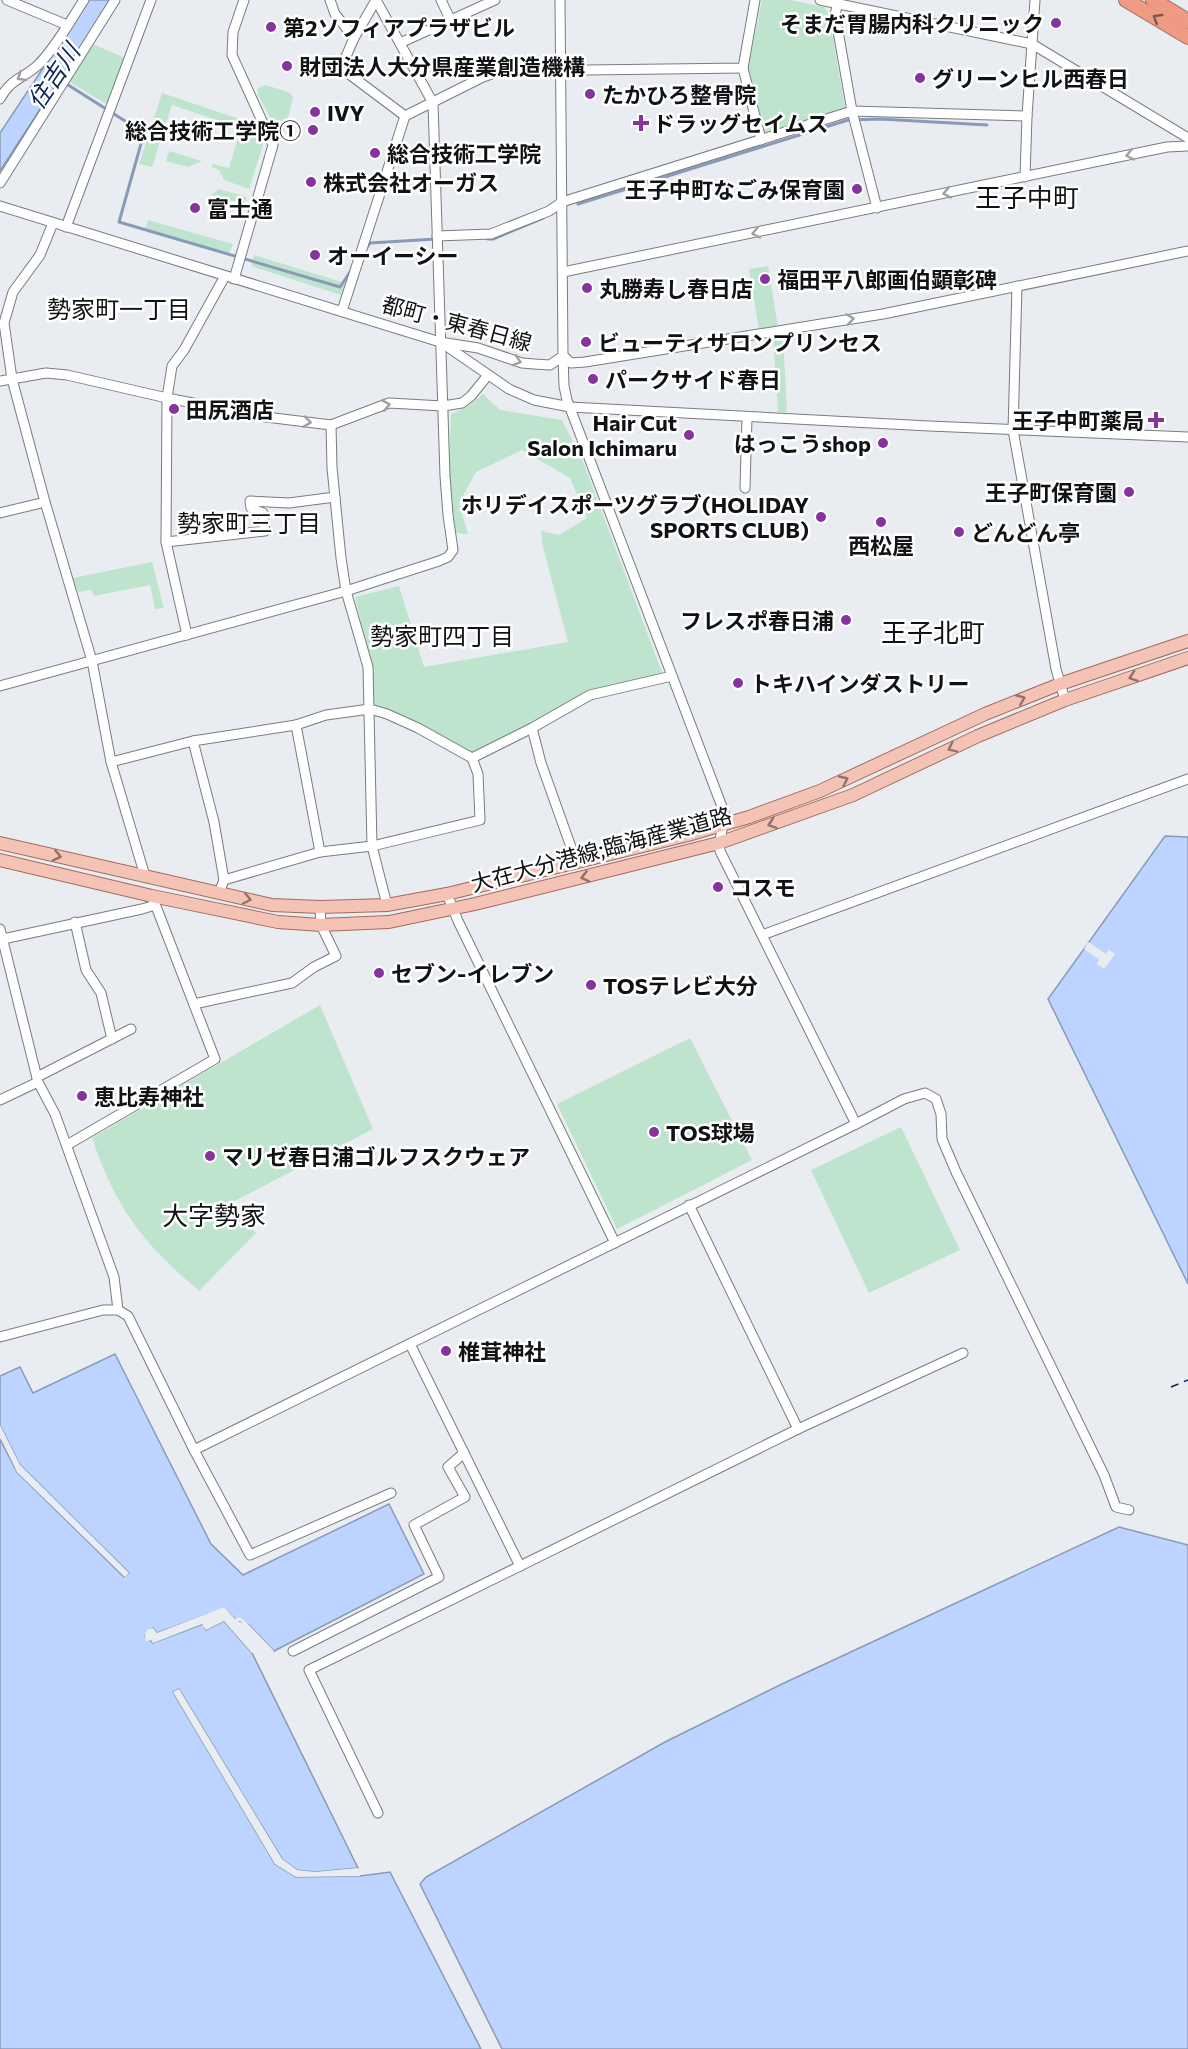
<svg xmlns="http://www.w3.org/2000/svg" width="1188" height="2049" viewBox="0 0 1188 2049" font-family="Commissioner,'Noto Sans JP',sans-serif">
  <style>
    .green { fill: #bee4ce }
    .water { fill: #bcd4ff; stroke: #899ab8; stroke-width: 1.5 }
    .pier { fill: #e9edf1 }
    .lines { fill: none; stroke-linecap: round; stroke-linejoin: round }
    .stream { stroke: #899ab8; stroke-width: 3 }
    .ferry { stroke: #0d2657; stroke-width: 1.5; stroke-dasharray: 8 6; stroke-linecap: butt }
    .minor-casing { stroke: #787c7f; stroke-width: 11 }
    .major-casing { stroke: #a16b5c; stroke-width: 14 }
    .highway-casing { stroke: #a16b5c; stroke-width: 16 }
    .minor { stroke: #fff; stroke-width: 9 }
    .major { stroke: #f5c3b5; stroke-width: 12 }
    .highway { stroke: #ef9b83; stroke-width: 14 }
    .oneway { stroke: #80564c }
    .oneway2 { stroke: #a0a0a1 }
    .oneway3 { stroke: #8e736d }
    .poi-dot { fill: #8832a0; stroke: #fff; stroke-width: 2 }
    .labels { text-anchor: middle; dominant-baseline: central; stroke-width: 5; stroke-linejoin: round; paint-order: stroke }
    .poi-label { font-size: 22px; font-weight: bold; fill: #111214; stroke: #fff; text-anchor: start }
    .street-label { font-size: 22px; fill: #111214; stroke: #fff }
    .water-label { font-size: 24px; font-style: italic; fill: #0d2657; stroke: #fff }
    .neighbourhood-label { font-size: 24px; fill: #111214; stroke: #fff }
    .quarter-label { font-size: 26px; fill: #111214; stroke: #fff }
  </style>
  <rect width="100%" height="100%" fill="#e9edf1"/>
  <g class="green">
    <polygon points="762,0 790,0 824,7 829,15 845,108 765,133 748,68"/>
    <polygon points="90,43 125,58 110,106 68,81"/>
    <polygon points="266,85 290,93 293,98 285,130 278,132 258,95 258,88"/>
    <polygon points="162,93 251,123 263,145 249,189 224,180 219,170 211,167 213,164 229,168 241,128 172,105 152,167 139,164"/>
    <polygon points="169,151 202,161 188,167 166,161"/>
    <polygon points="219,189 247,197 244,204 211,195"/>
    <polygon points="148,220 233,244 229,254 145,230"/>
    <polygon points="254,255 345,283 341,295 251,266"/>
    <polygon points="768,266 778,327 759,330 749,269"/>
    <polygon points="783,335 787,412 778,412 773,336"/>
    <polygon points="483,394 500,410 562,420 582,459 663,675 590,691 534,724 472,755 374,708 371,665 355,597 399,586 424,667 568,642 542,543 541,531 559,535 587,518 570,478 522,450 476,472 459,503 468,534 455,533 449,472 451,414 465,408"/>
    <polygon points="152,562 164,608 155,609 150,585 94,596 91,590 78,592 73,578"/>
    <path d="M320,1005L373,1129L229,1204L256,1233L199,1291C143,1243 116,1209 92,1138Z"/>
    <polygon points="690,1038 752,1160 617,1229 557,1104"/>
    <polygon points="901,1127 960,1250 869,1293 811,1170"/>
  </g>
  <g class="water">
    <polygon points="88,0 111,0 0,171 0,133"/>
    <polygon points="1165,836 1188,837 1188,1284 1048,999"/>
    <polygon points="115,1354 211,1544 243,1575 389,1504 424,1574 274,1651 249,1625 235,1619 224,1608 157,1633 153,1628 145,1636 153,1643 203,1624 206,1630 224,1621 252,1653 358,1868 315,1872 297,1870 282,1859 179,1689 173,1692 275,1864 296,1877 360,1876 390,1872 481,2049 0,2049 0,1439 17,1472 124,1577 129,1573 20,1465 0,1425 0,1376 20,1367 33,1393"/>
    <polygon points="1119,1527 1188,1545 1188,2049 502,2049 420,1884 426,1877 665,1742 782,1684"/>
  </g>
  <g class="pier">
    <polygon points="1088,942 1106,954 1109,950 1115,954 1104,969 1097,964 1099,959 1084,949"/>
    <polygon points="0,1425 20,1465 129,1573 125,1577 17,1472 0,1436 3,1437 20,1470 125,1573 18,1467 0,1432"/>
    <polygon points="224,1607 235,1619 240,1617 249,1625 274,1651 270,1651 247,1627 240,1621 234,1621 223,1611 158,1636 152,1631 148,1636 155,1639 202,1621 207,1626 224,1618 255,1652 252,1653 224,1621 206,1630 202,1624 153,1643 151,1640 146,1641 145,1636 147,1630 153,1628 157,1633"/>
    <polygon points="179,1689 282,1859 297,1870 315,1872 358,1868 359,1871 315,1875 297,1873 280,1862 177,1693 278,1862 297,1874 316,1875 359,1873 360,1876 296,1877 275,1864 173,1692"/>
  </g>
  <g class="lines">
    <g class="stream">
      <polyline points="65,83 144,133 119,222 340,287 352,269"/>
      <polyline points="578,204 848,120 880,119 987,125"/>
      <polyline points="488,239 493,239 543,218"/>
      <polyline points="367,247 370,243 436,239"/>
    </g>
    <polyline class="ferry" points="1171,1387 1188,1380"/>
    <g class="minor-casing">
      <g id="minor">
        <polyline points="7,0 67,25"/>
        <polyline points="330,0 335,14 354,38 376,0"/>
        <polyline points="441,0 450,19"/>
        <polyline points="820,0 1032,44 1188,138"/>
        <polyline points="839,0 835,14 852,111 877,208"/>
        <polyline points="354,38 341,68 405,116"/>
        <polyline points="400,43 495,0"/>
        <polyline points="743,68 761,140"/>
        <path d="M0,99C11,78 23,79 38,65C56,47 70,21 84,0"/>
        <polyline points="1025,177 1027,116 1035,0"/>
        <polyline points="0,183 115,0"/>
        <polyline points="0,206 440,342 478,348 522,363 534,364 550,365 563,356 571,363 585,362 883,314 1188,251"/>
        <polyline points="53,223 40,255 13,292 4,323 12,379 45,502 92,661 111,762 145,876"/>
        <polyline points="66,227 151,0"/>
        <polyline points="437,236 491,234 549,211 562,202 852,111 1027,116"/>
        <polyline points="563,272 1167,147 1188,146"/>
        <polyline points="234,279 273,145 232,55 233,32 244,0"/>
        <polyline points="1017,286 1013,430 1056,669 1065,700"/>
        <polyline points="342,311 405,116 483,77 500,71 743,68 755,0"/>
        <polyline points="445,345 509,389 534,400 570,407 929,426 1188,437"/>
        <polyline points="0,381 46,373 67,375 167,398 266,417 331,425 389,403 443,406 462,403 471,396 488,375"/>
        <polyline points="331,425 332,468 341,558 346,591 368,667 372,846 387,905"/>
        <polyline points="745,488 747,418"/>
        <polyline points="0,513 45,502"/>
        <polyline points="166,542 265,531 263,513 251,508 250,501 289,503 335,497"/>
        <polyline points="187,635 166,542 167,398 172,366 184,350 225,276"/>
        <polyline points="0,686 346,591 439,561 448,557 453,550 448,515 445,476 433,103 376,0"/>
        <polyline points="296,725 320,852"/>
        <polyline points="532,728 541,763 576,861"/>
        <polyline points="193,741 214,822 224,880 219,893"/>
        <polyline points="111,762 193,741 296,725 326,715 370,709 387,714 418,728 472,758 532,728 590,695 672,676"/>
        <polyline points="224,880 320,852 372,846 480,820 478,774 472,758"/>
        <polyline points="447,894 458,921 615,1243"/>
        <polyline points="75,922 86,970 101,993 112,1039"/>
        <polyline points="0,929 38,1082 55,1114 114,1277 118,1310"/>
        <polyline points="762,935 1188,779"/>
        <polyline points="3,939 142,909 155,905"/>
        <polyline points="194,1004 292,983 314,967 336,956 321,925 320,907"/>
        <polyline points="37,1077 131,1029"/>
        <polyline points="0,1100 38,1082"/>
        <polyline points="856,1124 904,1099 925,1093 936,1099 941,1114 942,1139 956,1172 1104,1475 1116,1507 1129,1510"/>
        <polyline points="67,1145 215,1059 152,896"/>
        <polyline points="689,1205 798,1429"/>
        <polyline points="0,1337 103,1310 118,1310 128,1316 194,1450 250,1555 391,1493"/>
        <polyline points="410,1344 520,1566"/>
        <path d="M194,1450L856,1124L720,851C718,837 725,826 724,812L567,400L564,386L563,356L560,0"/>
        <polyline points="293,1651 439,1577 414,1525 465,1497 448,1467 464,1453"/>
        <polyline points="378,1813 309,1670 798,1429 963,1353"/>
      </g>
    </g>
    <g class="major-casing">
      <g id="major">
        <polyline points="0,843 272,905 320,907 387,905 447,894 688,835 749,817 820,791 985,714 1060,684 1188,641"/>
        <polyline points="0,860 152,896 278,922 321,925 389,922 475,904 719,843 853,795 978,736 1065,700 1188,658"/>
      </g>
    </g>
    <g class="highway-casing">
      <g id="highway">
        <polyline points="1126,0 1188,37"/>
        <polyline points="1153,0 1188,21"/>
      </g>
    </g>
    <use href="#minor" class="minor"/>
    <use href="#major" class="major"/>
    <use href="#highway" class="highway"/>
  </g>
  <defs><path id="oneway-chevron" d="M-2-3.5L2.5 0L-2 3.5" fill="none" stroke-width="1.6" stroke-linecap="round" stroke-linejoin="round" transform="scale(1.5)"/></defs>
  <use class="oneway" href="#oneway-chevron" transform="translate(1157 18) rotate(-149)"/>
  <g class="oneway2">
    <use href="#oneway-chevron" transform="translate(21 77) rotate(148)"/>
    <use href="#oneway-chevron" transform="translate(1130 155) rotate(168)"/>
    <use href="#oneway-chevron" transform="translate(947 193) rotate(168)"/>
    <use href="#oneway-chevron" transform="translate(756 233) rotate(168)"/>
    <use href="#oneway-chevron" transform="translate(850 319) rotate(-9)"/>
    <use href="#oneway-chevron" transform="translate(517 361) rotate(17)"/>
    <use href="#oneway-chevron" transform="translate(386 405) rotate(-11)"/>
    <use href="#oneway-chevron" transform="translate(307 422) rotate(7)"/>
  </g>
  <g class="oneway3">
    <use href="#oneway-chevron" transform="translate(1133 677) rotate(161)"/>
    <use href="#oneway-chevron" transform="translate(1021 699) rotate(-22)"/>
    <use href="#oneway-chevron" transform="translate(952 748) rotate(154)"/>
    <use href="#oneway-chevron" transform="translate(844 780) rotate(-25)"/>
    <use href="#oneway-chevron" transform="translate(772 824) rotate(161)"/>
    <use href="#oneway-chevron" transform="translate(57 856) rotate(13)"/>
    <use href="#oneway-chevron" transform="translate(585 877) rotate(166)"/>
    <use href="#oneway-chevron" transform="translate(247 899) rotate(12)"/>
  </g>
  <g class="poi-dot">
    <circle cx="1056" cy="23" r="6"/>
    <circle cx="271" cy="27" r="6"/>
    <circle cx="287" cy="66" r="6"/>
    <circle cx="920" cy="78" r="6"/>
    <circle cx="590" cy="94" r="6"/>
    <circle cx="315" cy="112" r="6"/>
    <path d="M638 114h6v6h6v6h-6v6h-6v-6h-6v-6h6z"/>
    <circle cx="313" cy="130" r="6"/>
    <circle cx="375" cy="153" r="6"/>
    <circle cx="311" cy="182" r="6"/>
    <circle cx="857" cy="189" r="6"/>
    <circle cx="195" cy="208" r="6"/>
    <circle cx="315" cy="255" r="6"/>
    <circle cx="765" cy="279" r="6"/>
    <circle cx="587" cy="288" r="6"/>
    <circle cx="586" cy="342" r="6"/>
    <circle cx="593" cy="379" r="6"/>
    <circle cx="174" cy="409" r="6"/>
    <path d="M1153 411h6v6h6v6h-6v6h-6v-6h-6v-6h6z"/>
    <circle cx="689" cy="435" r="6"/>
    <circle cx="883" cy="443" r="6"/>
    <circle cx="1129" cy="492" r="6"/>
    <circle cx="821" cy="517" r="6"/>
    <circle cx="881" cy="522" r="6"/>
    <circle cx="959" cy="532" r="6"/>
    <circle cx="846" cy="620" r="6"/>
    <circle cx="738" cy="683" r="6"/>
    <circle cx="718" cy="887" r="6"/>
    <circle cx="379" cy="973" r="6"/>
    <circle cx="591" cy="985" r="6"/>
    <circle cx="82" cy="1096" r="6"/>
    <circle cx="654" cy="1132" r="6"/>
    <circle cx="210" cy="1156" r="6"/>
    <circle cx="446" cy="1351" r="6"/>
  </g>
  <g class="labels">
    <g class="poi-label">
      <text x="1044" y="23" text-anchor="end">そまだ胃腸内科クリニック</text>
      <text x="283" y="27">第2ソフィアプラザビル</text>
      <text x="299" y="66">財団法人大分県産業創造機構</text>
      <text x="932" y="78">グリーンヒル西春日</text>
      <text x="602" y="94">たかひろ整骨院</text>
      <text x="327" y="112">IVY</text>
      <text x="653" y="123">ドラッグセイムス</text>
      <text x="301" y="130" text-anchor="end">総合技術工学院①</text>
      <text x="387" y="153">総合技術工学院</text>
      <text x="323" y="182">株式会社オーガス</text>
      <text x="845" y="189" text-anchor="end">王子中町なごみ保育園</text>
      <text x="207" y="208">富士通</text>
      <text x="327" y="255">オーイーシー</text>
      <text x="777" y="279">福田平八郎画伯顕彰碑</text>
      <text x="599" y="288">丸勝寿し春日店</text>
      <text x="598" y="342">ビューティサロンプリンセス</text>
      <text x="605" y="379">パークサイド春日</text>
      <text x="186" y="409">田尻酒店</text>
      <text x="1144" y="420" text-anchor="end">王子中町薬局</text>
      <text x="677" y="422" text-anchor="end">Hair Cut<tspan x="677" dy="25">Salon Ichimaru</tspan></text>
      <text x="871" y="443" text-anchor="end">はっこうshop</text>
      <text x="1117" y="492" text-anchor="end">王子町保育園</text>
      <text x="809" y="504" text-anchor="end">ホリデイスポーツグラブ(HOLIDAY<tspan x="809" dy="25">SPORTS CLUB)</tspan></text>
      <text x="971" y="532">どんどん亭</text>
      <text x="881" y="545" text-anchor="middle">西松屋</text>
      <text x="834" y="620" text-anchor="end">フレスポ春日浦</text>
      <text x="750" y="683">トキハインダストリー</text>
      <text x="730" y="887">コスモ</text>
      <text x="391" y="973">セブン-イレブン</text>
      <text x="603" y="985">TOSテレビ大分</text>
      <text x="94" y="1096">恵比寿神社</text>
      <text x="666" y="1132">TOS球場</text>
      <text x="222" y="1156">マリゼ春日浦ゴルフスクウェア</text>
      <text x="458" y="1351">椎茸神社</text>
    </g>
    <g class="street-label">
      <text transform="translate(457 323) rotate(15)">都町・東春日線</text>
      <text transform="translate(601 849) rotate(-15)">大在大分港線;臨海産業道路</text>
    </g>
    <g class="water-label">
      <text transform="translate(53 76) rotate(-56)">住吉川</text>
    </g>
    <g class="neighbourhood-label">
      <text x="119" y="308">勢家町一丁目</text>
      <text x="249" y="522">勢家町三丁目</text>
      <text x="442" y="635">勢家町四丁目</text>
    </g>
    <g class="quarter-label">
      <text x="1027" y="196">王子中町</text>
      <text x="933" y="631">王子北町</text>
      <text x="214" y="1214">大字勢家</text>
    </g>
  </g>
</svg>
